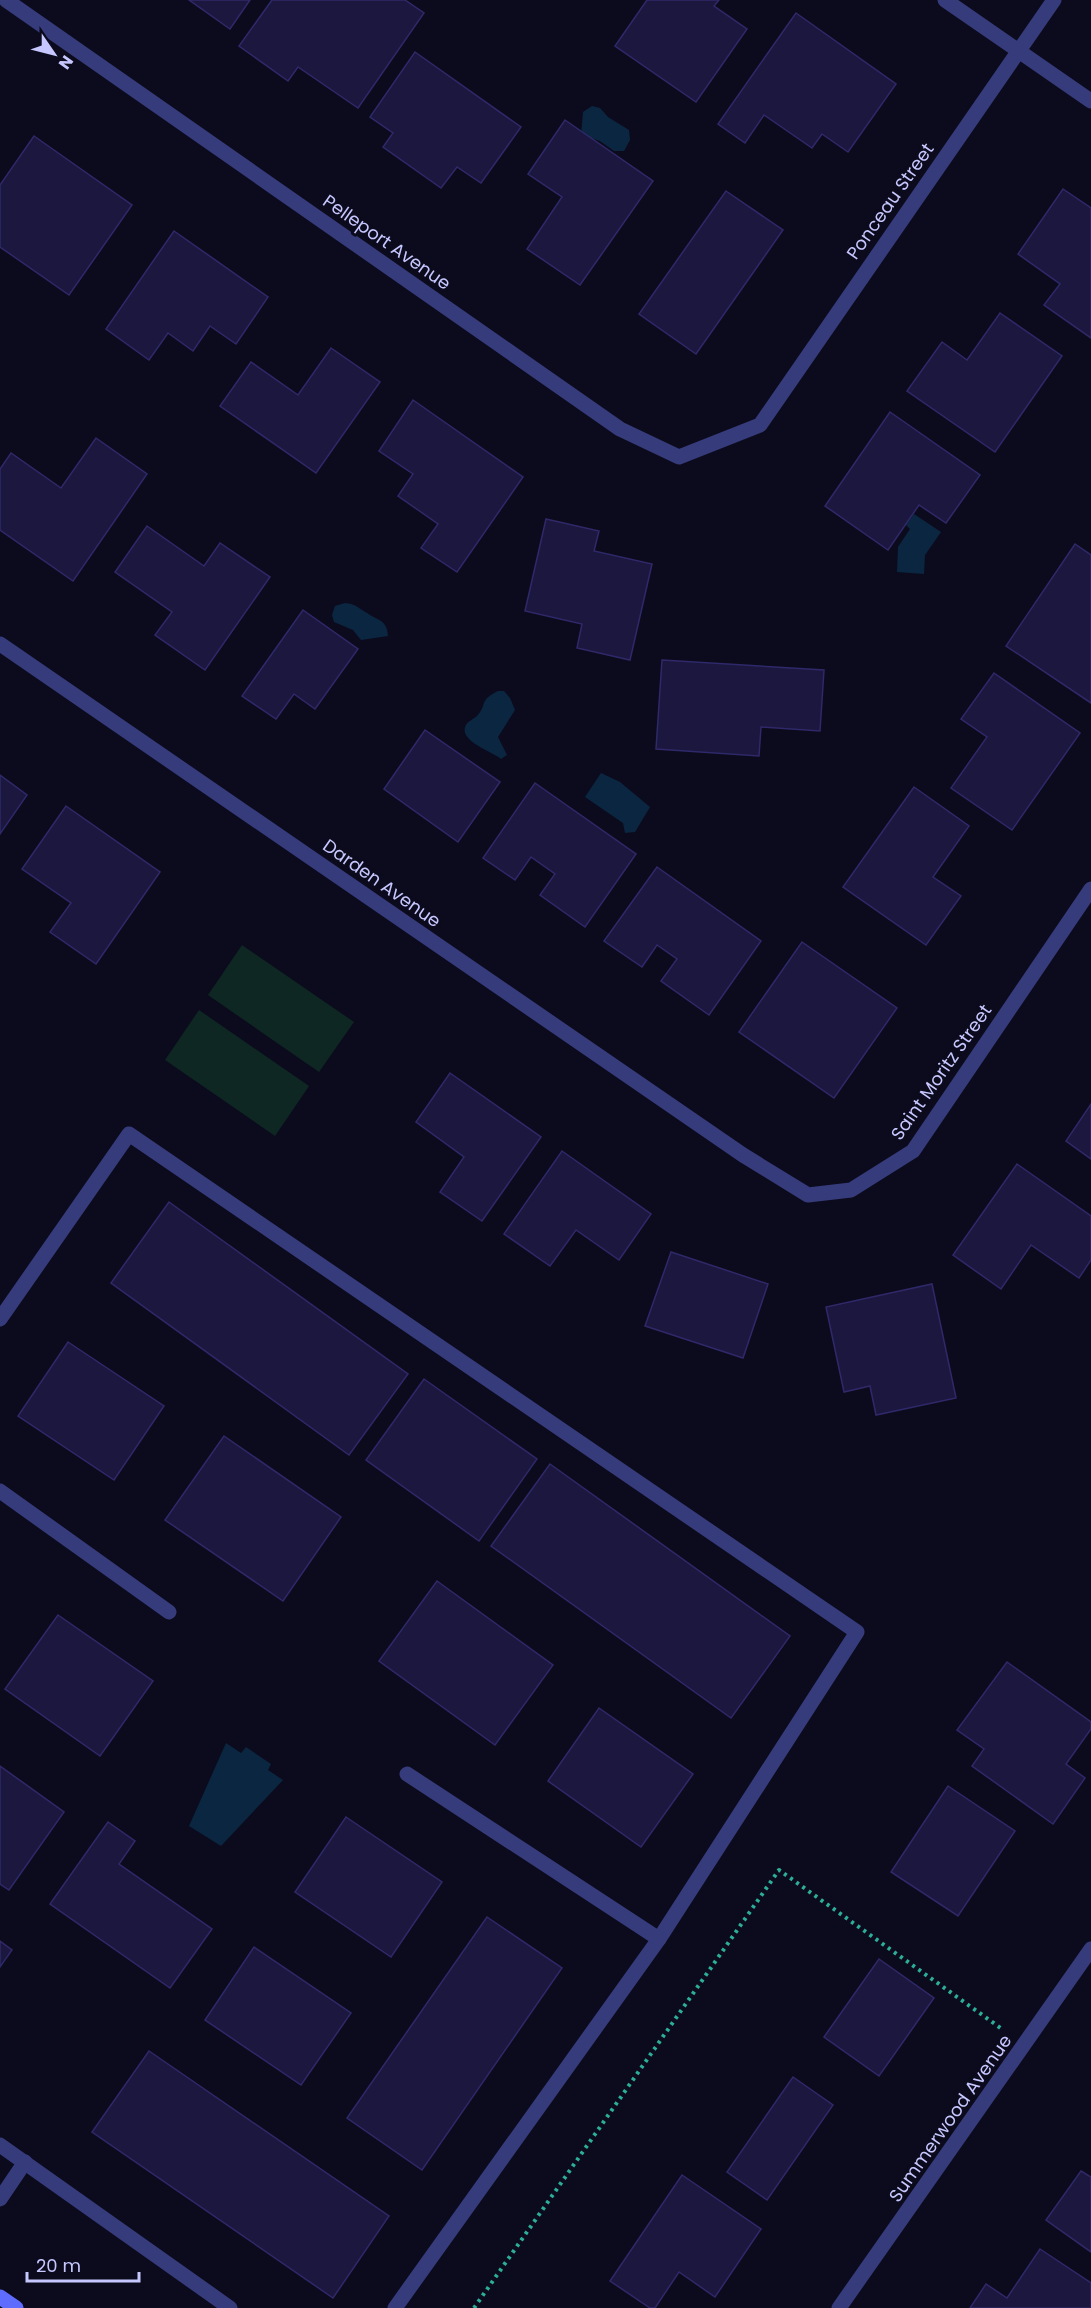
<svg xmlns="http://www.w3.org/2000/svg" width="1091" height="2308" viewBox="0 0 1091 2308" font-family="Poppins,sans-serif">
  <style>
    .green { fill: #0e2723 }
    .water { fill: #0b2641 }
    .building { fill: #1b173e; stroke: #2f296a; stroke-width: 1.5 }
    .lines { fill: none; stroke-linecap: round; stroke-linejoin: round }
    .path { stroke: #2cae98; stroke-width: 4; stroke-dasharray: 3 4.5; stroke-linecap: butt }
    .lane { stroke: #363b7c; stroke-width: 15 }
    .street { stroke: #363b7c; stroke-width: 15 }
    .secondary { stroke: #5e6cff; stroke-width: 15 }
    .labels { text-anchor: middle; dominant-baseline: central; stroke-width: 6; stroke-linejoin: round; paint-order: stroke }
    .street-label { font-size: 18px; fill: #c7c7ff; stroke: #0c0b1d }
  </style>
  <rect width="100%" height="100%" fill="#0c0b1d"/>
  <g class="green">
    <polygon points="242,945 354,1022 319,1072 208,995"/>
    <polygon points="199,1010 309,1086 275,1136 165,1060"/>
  </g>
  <g class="water">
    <polygon points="592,106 600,108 608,117 629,130 630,140 624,151 614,151 600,141 581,135 583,112"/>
    <polygon points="914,514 941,532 925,555 924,574 897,572 898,547 910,529 906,525"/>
    <path d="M345,603C356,604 358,608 367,613C379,621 387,620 388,636L361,640L353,630L334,622L332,615L335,606Z"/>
    <path d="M498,691H504L510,698L515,710L498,737L507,755L501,759C494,752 457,741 466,725C468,721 474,719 477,716C488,704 478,701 498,691Z"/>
    <polygon points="601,773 620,782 650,807 635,832 625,833 623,823 585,797"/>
    <polygon points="226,1743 241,1753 246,1747 271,1764 268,1770 283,1780 221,1846 189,1826"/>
  </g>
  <g class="building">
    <polygon points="189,0 250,0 230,29"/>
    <polygon points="272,0 405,0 424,13 358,108 298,67 288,81 239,46"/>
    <polygon points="647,0 719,0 714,6 747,29 696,102 615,46"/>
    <polygon points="796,13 896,84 848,152 822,134 812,148 764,115 745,143 718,124"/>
    <polygon points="415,52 521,127 481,183 457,167 441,188 383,147 393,133 370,117"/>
    <polygon points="565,120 653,181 580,285 527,249 562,197 528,174"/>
    <polygon points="34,136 132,205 69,295 0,247 0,185"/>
    <polygon points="1063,189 1091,208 1091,338 1044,305 1060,284 1018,254"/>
    <polygon points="726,191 783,230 696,354 639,314"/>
    <polygon points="174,231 268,297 236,344 210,326 193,351 168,333 149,360 106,329"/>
    <polygon points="1000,313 1062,356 995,452 907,391 942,342 967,360"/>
    <polygon points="331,348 380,382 316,473 220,406 251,362 298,395"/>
    <polygon points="413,400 523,477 457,572 421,548 438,524 398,496 413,474 379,451"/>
    <polygon points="890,412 980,475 946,523 919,505 888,550 825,506"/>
    <polygon points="96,438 147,474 73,581 0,530 0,469 11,453 61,488"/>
    <polygon points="546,519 599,531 594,551 652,564 630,660 577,648 582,624 525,611"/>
    <polygon points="147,526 204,566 220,543 270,577 205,670 155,635 172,612 115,572"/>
    <polygon points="1075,544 1091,555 1091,703 1006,646"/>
    <polygon points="303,610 358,649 315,709 294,694 276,719 242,696"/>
    <polygon points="662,660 824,670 820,731 761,727 759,756 656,749"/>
    <polygon points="994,673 1080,733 1012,830 951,788 987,737 961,719"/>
    <polygon points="425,730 500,782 458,842 384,789"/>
    <polygon points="0,775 27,795 0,834"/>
    <polygon points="535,783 636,854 585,927 540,895 555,874 531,857 515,880 483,858"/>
    <polygon points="914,787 969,826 933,877 961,896 926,945 843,887"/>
    <polygon points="66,806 160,872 96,964 50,932 71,903 22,869"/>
    <polygon points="657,867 761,941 709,1015 661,981 677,959 657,945 642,967 604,941"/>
    <polygon points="802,942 897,1008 834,1098 739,1032"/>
    <polygon points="450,1073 541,1137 482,1221 440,1192 464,1157 416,1122"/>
    <polygon points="1091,1104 1091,1159 1066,1141"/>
    <polygon points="562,1151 651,1214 619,1260 576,1230 550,1266 504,1234"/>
    <polygon points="1017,1164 1091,1216 1091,1260 1079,1278 1031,1245 1001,1289 953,1255"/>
    <polygon points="169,1202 408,1374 349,1455 111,1283"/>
    <polygon points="671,1252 768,1284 743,1358 645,1326"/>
    <polygon points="932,1284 956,1398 876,1415 870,1386 844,1392 826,1307"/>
    <polygon points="68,1342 164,1406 114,1480 18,1416"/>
    <polygon points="424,1379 537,1459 479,1541 366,1460"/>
    <polygon points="224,1436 341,1517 283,1601 165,1520"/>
    <polygon points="550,1464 790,1636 731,1718 491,1546"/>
    <polygon points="437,1581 553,1665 495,1745 379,1661"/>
    <polygon points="58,1615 153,1681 100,1756 5,1689"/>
    <polygon points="1007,1662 1091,1722 1091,1729 1066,1764 1085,1778 1053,1824 972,1766 984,1749 957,1730"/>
    <polygon points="599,1708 693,1774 641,1847 548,1781"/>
    <polygon points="0,1766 64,1812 9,1890 0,1884"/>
    <polygon points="948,1786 1015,1831 958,1916 891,1872"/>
    <polygon points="346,1817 442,1882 391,1957 295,1892"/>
    <polygon points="108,1822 135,1841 119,1864 212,1929 170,1988 50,1904"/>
    <polygon points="487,1917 562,1968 422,2170 347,2118"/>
    <polygon points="0,1941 12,1950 0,1967"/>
    <polygon points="254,1947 351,2013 301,2085 205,2020"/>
    <polygon points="879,1959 934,1998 879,2076 824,2037"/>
    <polygon points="149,2051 389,2216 333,2298 92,2132"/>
    <polygon points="793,2077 833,2105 767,2200 727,2172"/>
    <polygon points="1081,2171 1091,2177 1091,2252 1046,2220"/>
    <polygon points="682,2175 761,2229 715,2297 679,2272 655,2308 650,2308 610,2281"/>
    <polygon points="1040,2249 1091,2283 1091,2308 970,2308 986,2284 1007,2298"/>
  </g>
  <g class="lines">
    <polyline class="path" points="474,2308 779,1870 1002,2029"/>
    <g class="lane">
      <polyline points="0,1319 129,1134 857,1632 659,1939 395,2308"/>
      <polyline points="0,1491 169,1612"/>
      <polyline points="407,1774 659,1939"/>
      <polyline points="0,2145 230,2308"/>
      <polyline points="0,2199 25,2162"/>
    </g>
    <g class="street">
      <polyline points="6,0 620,429 679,457 760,425 1054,0"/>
      <polyline points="945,0 1091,101"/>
      <polyline points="0,644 743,1155 808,1195 851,1190 913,1151 1091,889"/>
      <polyline points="839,2308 1091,1949"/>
    </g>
    <polyline class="secondary" points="0,2297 16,2308"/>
  </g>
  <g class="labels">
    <g class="street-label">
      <text transform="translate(890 201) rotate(-55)">Ponceau Street</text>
      <text transform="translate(387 242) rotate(35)">Pelleport Avenue</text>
      <text transform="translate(382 883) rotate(35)">Darden Avenue</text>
      <text transform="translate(941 1072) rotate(-55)">Saint Moritz Street</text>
      <text transform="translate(950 2118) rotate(-55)">Summerwood Avenue</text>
    </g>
  </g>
  <g transform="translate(54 54) rotate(125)" stroke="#0c0b1d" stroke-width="4.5" paint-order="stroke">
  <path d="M0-4.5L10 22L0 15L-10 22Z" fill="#c7c7ff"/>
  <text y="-9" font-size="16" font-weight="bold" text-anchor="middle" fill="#c7c7ff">N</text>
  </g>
  <path d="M27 2272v9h112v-9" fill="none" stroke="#c7c7ff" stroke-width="3"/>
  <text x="36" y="2272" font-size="18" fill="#c7c7ff" stroke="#0c0b1d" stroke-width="4.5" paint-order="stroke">20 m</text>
</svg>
